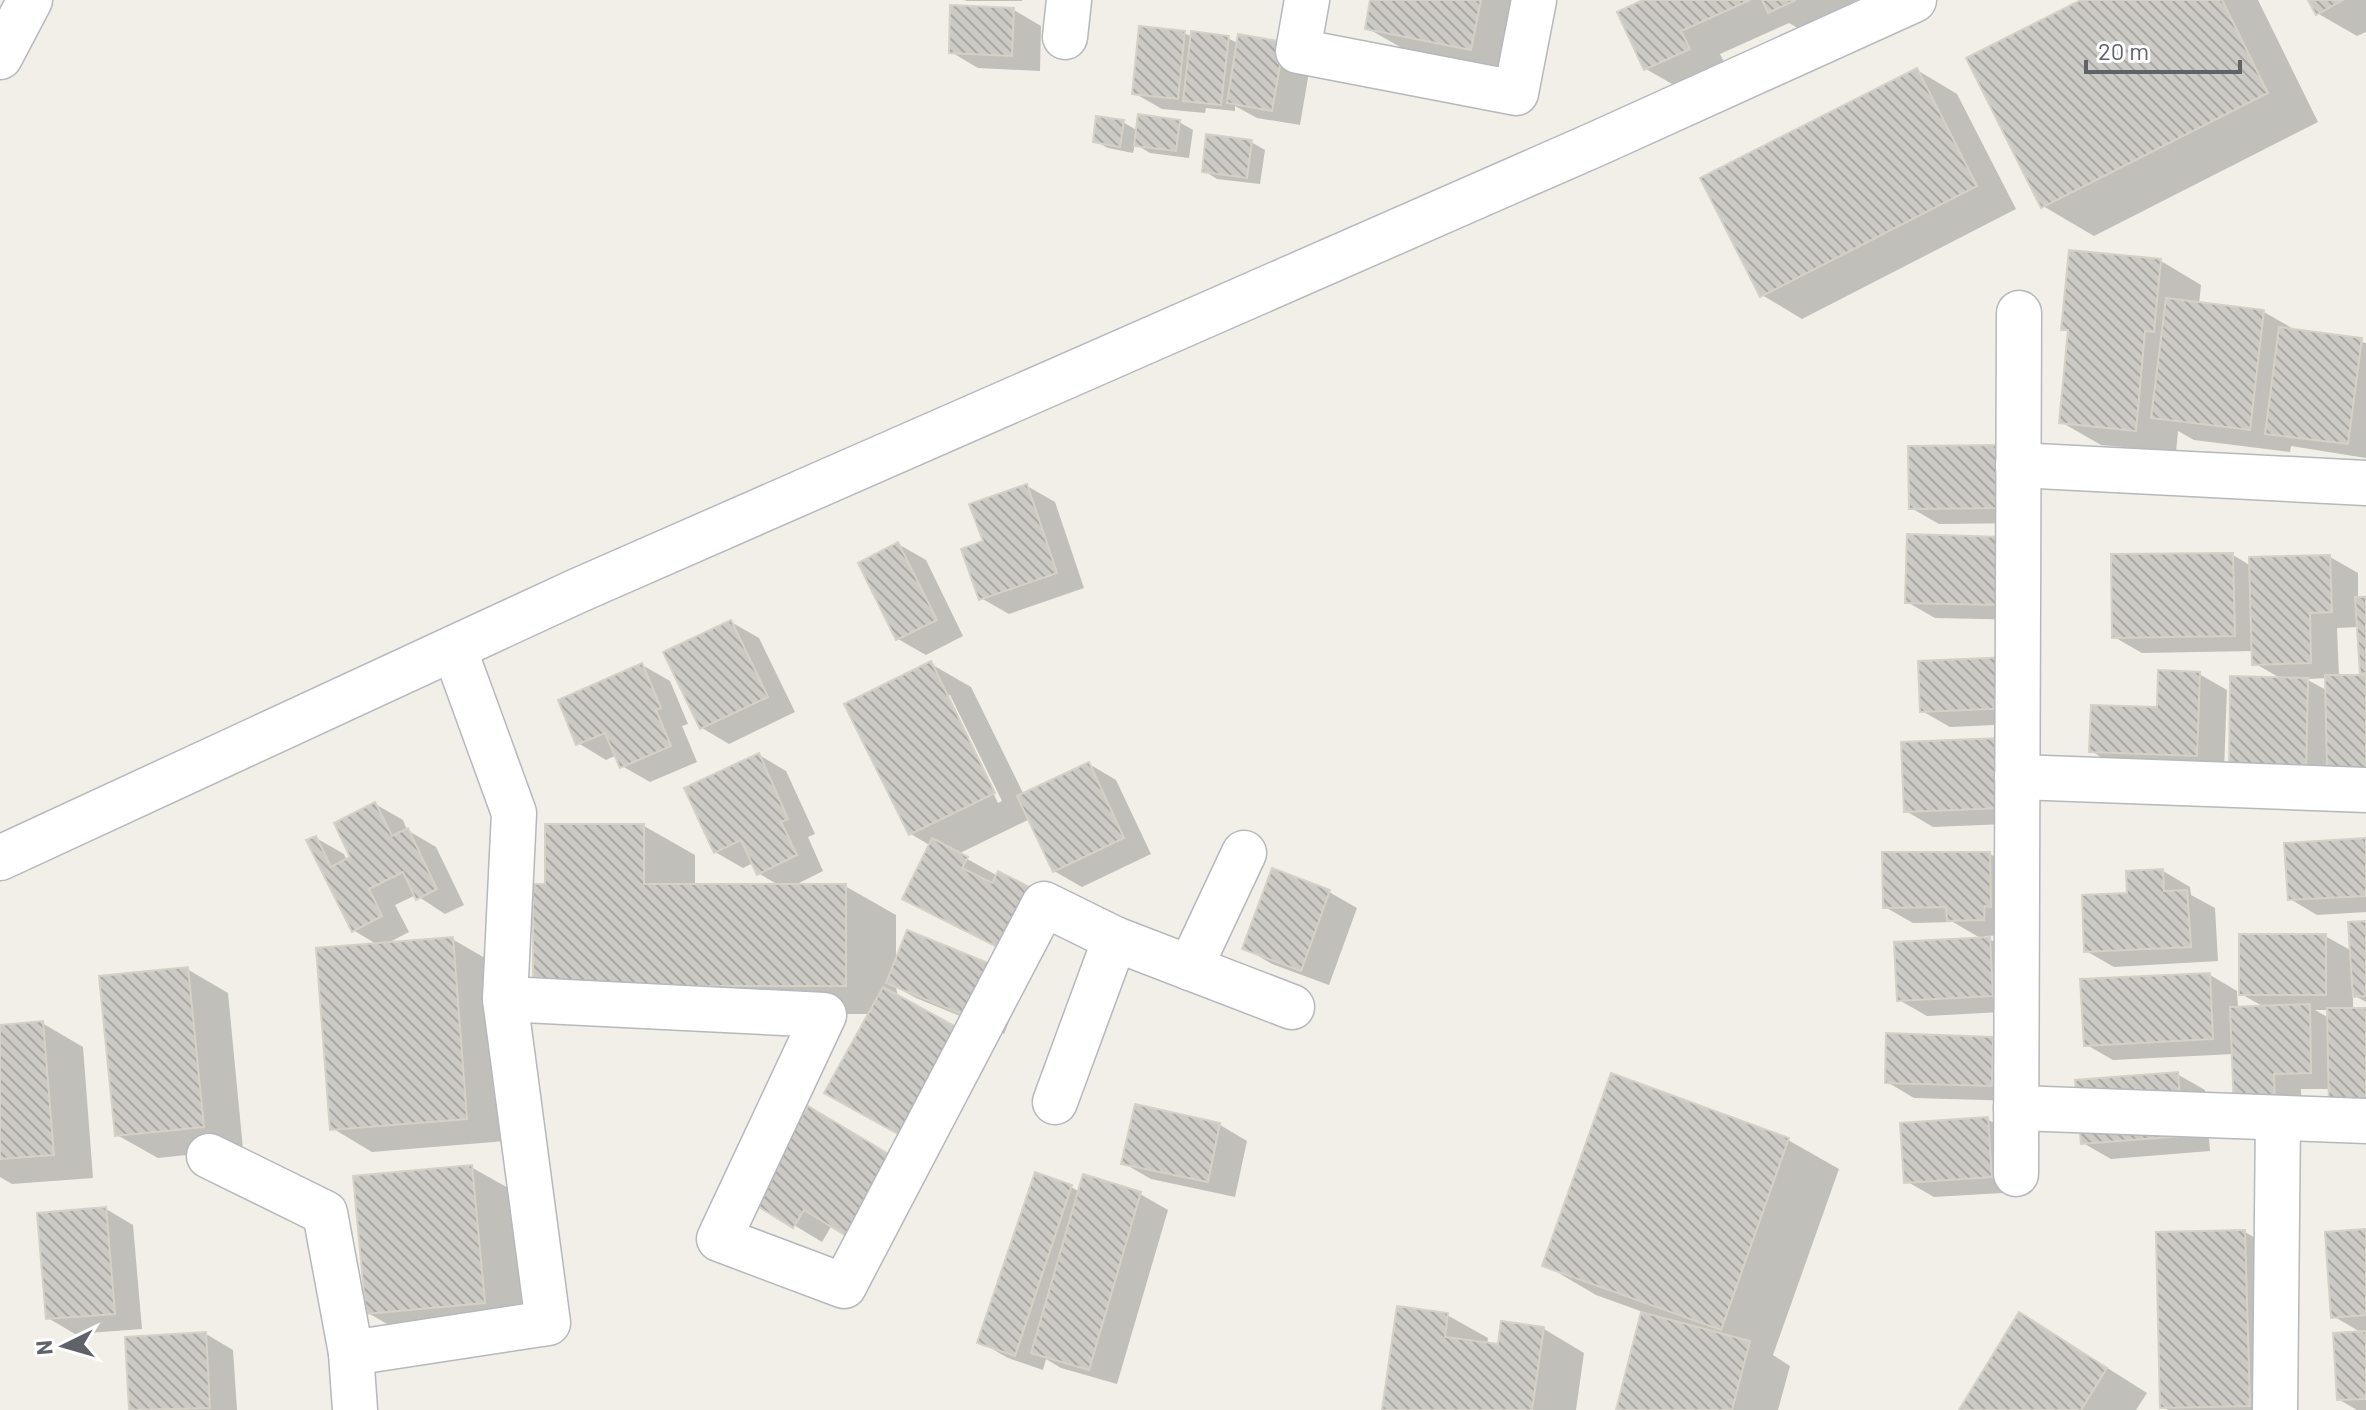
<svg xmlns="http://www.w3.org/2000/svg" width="2366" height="1410" viewBox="0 0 2366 1410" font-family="Barlow,sans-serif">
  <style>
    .shadow { fill: #0003; fill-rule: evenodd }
    .building { fill: url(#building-back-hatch); stroke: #d6d1c6; stroke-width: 2 }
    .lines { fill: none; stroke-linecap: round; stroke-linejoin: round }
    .street-casing { stroke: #b5b8bc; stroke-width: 47 }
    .secondary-casing { stroke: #b6babf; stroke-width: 47 }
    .street { stroke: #fff; stroke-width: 44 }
    .secondary { stroke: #fff; stroke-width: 44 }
  </style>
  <defs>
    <pattern id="building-back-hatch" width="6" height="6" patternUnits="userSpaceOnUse" patternTransform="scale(2)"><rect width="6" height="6" fill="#cccac5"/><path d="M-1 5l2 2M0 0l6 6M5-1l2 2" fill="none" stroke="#a9a8a4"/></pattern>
  </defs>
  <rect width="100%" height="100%" fill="#f1efe8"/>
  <g class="shadow">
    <polygon points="964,0 1022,0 1022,1 967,1"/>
    <polygon points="1372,0 1525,0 1511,72 1407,51 1367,28"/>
    <polygon points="1648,0 1857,0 1862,10 1810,35 1789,23 1720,54 1729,72 1686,92 1646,69"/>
    <polygon points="2086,0 2258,0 2318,122 2094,236 2043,206"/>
    <polygon points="2310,0 2366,0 2366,32 2357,36 2317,13"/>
    <polygon points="1014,10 1041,26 1040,71 978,68 951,52"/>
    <polygon points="1184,33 1192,37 1228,38 1239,44 1311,60 1300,125 1257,118 1235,106 1235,111 1206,108 1205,113 1162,109 1134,93"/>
    <polygon points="1917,70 1957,94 2016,209 1802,319 1762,295"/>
    <polygon points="1123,122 1138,131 1179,122 1193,130 1189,158 1150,153 1135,144 1133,153 1108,148 1095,141"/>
    <polygon points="1251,142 1265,150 1260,184 1217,179 1204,171"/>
    <polygon points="2161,261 2201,285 2199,304 2264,312 2297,331 2366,343 2366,458 2291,446 2290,452 2194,440 2178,431 2176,452 2101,445 2061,422 2070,332 2063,328"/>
    <polygon points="2001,447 2030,523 1939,524 1911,508"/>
    <polygon points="1027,486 1055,502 1084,588 1009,614 981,598 985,542"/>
    <polygon points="1909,536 2028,620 1935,618 1907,602"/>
    <polygon points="898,544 926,560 963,636 926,655 898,639"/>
    <path d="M2233,555L2251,566L2330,557L2358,573V599H2366V784L2258,789L2282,679L2254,663V651L2142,653L2114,637ZM2359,627L2363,677H2339L2337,628ZM2327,678L2328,691L2306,679Z"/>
    <polygon points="731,622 759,638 795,712 729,744 702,728"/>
    <polygon points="1920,663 2039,723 1950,727 1922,711"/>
    <path d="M931,664L971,687L1024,795L1089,764L1116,780L1151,854L1082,887L1054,871L1030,819L958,854L998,876L1033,965L904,898L931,846L911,834ZM945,695H950L1002,801L998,803Z"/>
    <polygon points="642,665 670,681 688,724 682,726 697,762 650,782 622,766 617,755 606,760 578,743"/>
    <polygon points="2199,674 2227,690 2224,771 2118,767 2091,751 2159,709"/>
    <polygon points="1903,744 2031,823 1933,827 1906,811"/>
    <polygon points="759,755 786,771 815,834 808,837 823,871 793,886 845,886 896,915 896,962 1024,984 1004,1034 916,998 896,987 927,1148 827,1092 870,1014 586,1014 547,886 644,826 695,855 695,886 780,886 758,873 753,863 743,868 715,852"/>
    <polygon points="375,804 403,820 407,830 436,847 464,905 445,914 416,895 395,905 409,932 386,944 452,939 492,962 506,1141 372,1152 332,1128 378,945 353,930 316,838 344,854 347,861 353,858"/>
    <polygon points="2366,840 2366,912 2317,915 2290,899"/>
    <polygon points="1990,854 2018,870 2012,935 1984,936 2017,955 2021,1011 1927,1016 1899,1000 1982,939 1953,922 1913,923 1885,907"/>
    <polygon points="1273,871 1329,892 1357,908 1329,985 1272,964 1245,948"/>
    <polygon points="2163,871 2190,887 2191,895 2215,908 2218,961 2114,967 2086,951 2129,895"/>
    <path d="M2366,923V1002L2353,995V1010H2366L2331,1089H2301L2302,1123L2264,1125L2234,1054L2113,1060L2085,1044L2210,975L2237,991L2238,1009L2266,1008L2241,994L2325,936L2352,951ZM2315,1010H2329V1018Z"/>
    <polygon points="187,969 228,993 243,1149 158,1158 117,1135"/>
    <polygon points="42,1023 83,1047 93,1178 12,1184 0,1177 0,1027"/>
    <polygon points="1992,1039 2020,1055 2019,1101 1914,1098 1887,1082"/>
    <polygon points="2177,1074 2205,1090 2210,1151 2111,1159 2083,1143"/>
    <polygon points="1136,1106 1220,1125 1247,1141 1235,1197 1151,1179 1123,1163"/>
    <polygon points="1987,1119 2015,1135 2019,1192 1934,1197 1906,1181"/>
    <polygon points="836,1124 874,1249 832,1225 822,1242 754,1201"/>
    <polygon points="1788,1140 1839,1169 1773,1355 1790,1366 1778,1410 1618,1410 1643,1312 1596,1295 1545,1265"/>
    <polygon points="471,1167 512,1190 524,1325 408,1336 368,1313"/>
    <polygon points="1071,1187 1080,1192 1140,1194 1168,1210 1117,1384 1061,1368 1046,1359 1043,1370 1008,1358 980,1342"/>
    <polygon points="106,1209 133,1225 142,1329 75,1334 48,1318"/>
    <polygon points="2366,1231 2366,1410 2357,1410 2338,1399 2362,1333 2333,1316"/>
    <polygon points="2245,1232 2285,1255 2289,1410 2168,1410 2162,1407"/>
    <polygon points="1447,1315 1488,1338 1487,1345 1500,1347 1544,1329 1584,1353 1576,1410 1384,1410"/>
    <polygon points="206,1334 233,1350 237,1410 131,1410 127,1339"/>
    <polygon points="2060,1338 2147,1393 2136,1410 1962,1410"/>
  </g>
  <g class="building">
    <polygon points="1370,0 1481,0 1471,50 1365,29"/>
    <polygon points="1643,0 1750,0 1681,31 1690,49 1644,70 1617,12"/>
    <polygon points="1762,0 1796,0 1768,13"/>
    <polygon points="2081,0 2222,0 2268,93 2041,208 1966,58"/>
    <polygon points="2308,0 2343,0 2316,15"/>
    <polygon points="950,5 1014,8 1012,56 949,53"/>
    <polygon points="1139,26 1185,31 1178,99 1132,94"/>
    <polygon points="1191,31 1229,36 1221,105 1183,101"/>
    <polygon points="1238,34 1284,42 1272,111 1227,103"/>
    <polygon points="1917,68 1977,186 1760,297 1700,178"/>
    <polygon points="1138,114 1180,120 1176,151 1134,146"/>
    <polygon points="1096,116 1124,120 1120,147 1093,142"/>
    <polygon points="1206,134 1252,140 1247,178 1202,172"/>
    <polygon points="2069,250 2161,259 2154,332 2145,331 2136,431 2059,423 2068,330 2061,330"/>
    <polygon points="2166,298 2264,310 2250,430 2151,418"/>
    <polygon points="2279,327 2362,338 2348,444 2265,434"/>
    <polygon points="2002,445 2003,508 1909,509 1908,446"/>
    <polygon points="1027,484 1057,573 979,600 961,549 983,541 969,504"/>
    <polygon points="1907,534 2002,537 2000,605 1905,603"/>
    <polygon points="898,542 937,620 896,640 858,563"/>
    <polygon points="2233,553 2235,636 2112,638 2111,554"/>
    <polygon points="2330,555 2332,612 2310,613 2311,663 2252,665 2249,557"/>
    <polygon points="2355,597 2366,597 2366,673 2360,674"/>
    <polygon points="731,620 768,697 700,729 663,652"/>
    <polygon points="2010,657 2012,708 1920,712 1918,661"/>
    <polygon points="931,661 995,793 909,835 844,704"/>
    <polygon points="642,663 661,708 656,710 671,746 620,768 605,733 576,745 558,700"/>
    <polygon points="2158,670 2200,672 2197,756 2089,752 2091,705 2157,707"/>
    <polygon points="2325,675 2366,675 2366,768 2327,769"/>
    <polygon points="2230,676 2308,678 2306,776 2229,774"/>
    <polygon points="2001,738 2004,808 1904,812 1901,742"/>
    <polygon points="759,753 788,819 781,822 797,855 757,875 741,840 714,853 684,788"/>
    <polygon points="1089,762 1124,838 1053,872 1017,796"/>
    <polygon points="375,802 392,836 408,828 437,889 416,900 403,872 369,889 382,916 352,932 306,840 316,836 331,867 350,857 334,823"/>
    <polygon points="545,824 644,824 644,884 846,884 846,986 533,986 533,884 545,884"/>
    <polygon points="932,838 968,857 962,868 992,883 998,871 1035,890 1005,951 902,899"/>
    <polygon points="2366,838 2366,896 2288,900 2284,843"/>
    <polygon points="1882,852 1990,852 1991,907 1985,906 1984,920 1947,921 1946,907 1883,908"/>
    <polygon points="1272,868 1330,890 1301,971 1242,949"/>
    <polygon points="2163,869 2164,891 2187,890 2191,947 2084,952 2082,895 2127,893 2126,871"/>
    <polygon points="2366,921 2366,996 2353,997 2348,922"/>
    <polygon points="907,930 998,967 976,1020 886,983"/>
    <rect x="2239" y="934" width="87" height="61"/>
    <polygon points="453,937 467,1119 330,1130 316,948"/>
    <polygon points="1990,937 1993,996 1897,1001 1894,942"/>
    <polygon points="188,967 204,1127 115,1136 99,976"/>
    <polygon points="2210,973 2213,1039 2084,1046 2080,979"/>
    <polygon points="883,987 958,1028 898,1134 824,1093"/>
    <polygon points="2310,1004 2311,1073 2274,1074 2275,1108 2234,1110 2230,1007"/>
    <polygon points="2327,1008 2366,1008 2366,1110 2329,1110"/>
    <polygon points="43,1021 54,1155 0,1159 0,1025"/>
    <polygon points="1886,1033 1993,1037 1992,1086 1885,1083"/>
    <polygon points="2178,1072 2183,1136 2081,1144 2075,1080"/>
    <polygon points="1611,1073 1789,1138 1721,1330 1542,1266"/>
    <polygon points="1135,1104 1220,1123 1208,1182 1121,1164"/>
    <polygon points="808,1106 892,1156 845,1235 804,1210 793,1228 751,1202"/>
    <polygon points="1988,1117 1992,1177 1904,1183 1900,1123"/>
    <polygon points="472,1165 485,1303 366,1314 353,1176"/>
    <polygon points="1035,1172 1072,1185 1015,1356 977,1343"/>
    <polygon points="1083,1174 1141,1192 1089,1370 1031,1353"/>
    <polygon points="106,1207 115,1314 46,1319 37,1213"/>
    <polygon points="2366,1229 2366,1315 2331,1318 2325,1232"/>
    <polygon points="2245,1230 2250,1406 2160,1408 2156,1232"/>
    <polygon points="1397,1306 1448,1313 1445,1337 1498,1344 1501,1321 1544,1327 1532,1410 1382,1410"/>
    <polygon points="1641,1312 1750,1341 1732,1410 1616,1410"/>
    <polygon points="2019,1312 2107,1368 2081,1410 1959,1410"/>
    <polygon points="2366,1331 2366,1399 2337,1400 2333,1333"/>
    <polygon points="206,1332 210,1408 129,1410 125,1337"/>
  </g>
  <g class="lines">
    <g class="street-casing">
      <g id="street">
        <polyline points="1307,0 1298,51 1516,93 1534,0"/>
        <polyline points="1065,37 1069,0"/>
        <polyline points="2018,465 2366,483"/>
        <polyline points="2017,777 2366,790"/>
        <polyline points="1190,968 1244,853"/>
        <polyline points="505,999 824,1015 719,1239 844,1286 1044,904 1115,939 1292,1007"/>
        <polyline points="1055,1102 1115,939"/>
        <polyline points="2016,1108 2366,1121"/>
        <polyline points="209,1156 325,1213 351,1353"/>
        <polyline points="2016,1174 2019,313"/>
        <polyline points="355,1410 351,1353 548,1323 505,999 514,813 454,648"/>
        <polyline points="2275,1410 2278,1118"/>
      </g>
    </g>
    <g class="secondary-casing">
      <g id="secondary">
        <polyline points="0,57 30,0"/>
        <polyline points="0,858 577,591 1596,144 1914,0"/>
      </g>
    </g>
    <use href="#street" class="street"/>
    <use href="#secondary" class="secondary"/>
  </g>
  <g transform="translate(64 1346) rotate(265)" stroke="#ffffff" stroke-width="6" paint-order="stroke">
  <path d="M0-6L14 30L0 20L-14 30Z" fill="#5f6368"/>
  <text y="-12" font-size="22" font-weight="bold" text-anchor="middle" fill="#5f6368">N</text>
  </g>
  <path d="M2086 60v12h154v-12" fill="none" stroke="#5f6368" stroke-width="4"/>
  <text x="2098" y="60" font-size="24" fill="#5f6368" stroke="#ffffff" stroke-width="6" paint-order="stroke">20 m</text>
</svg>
